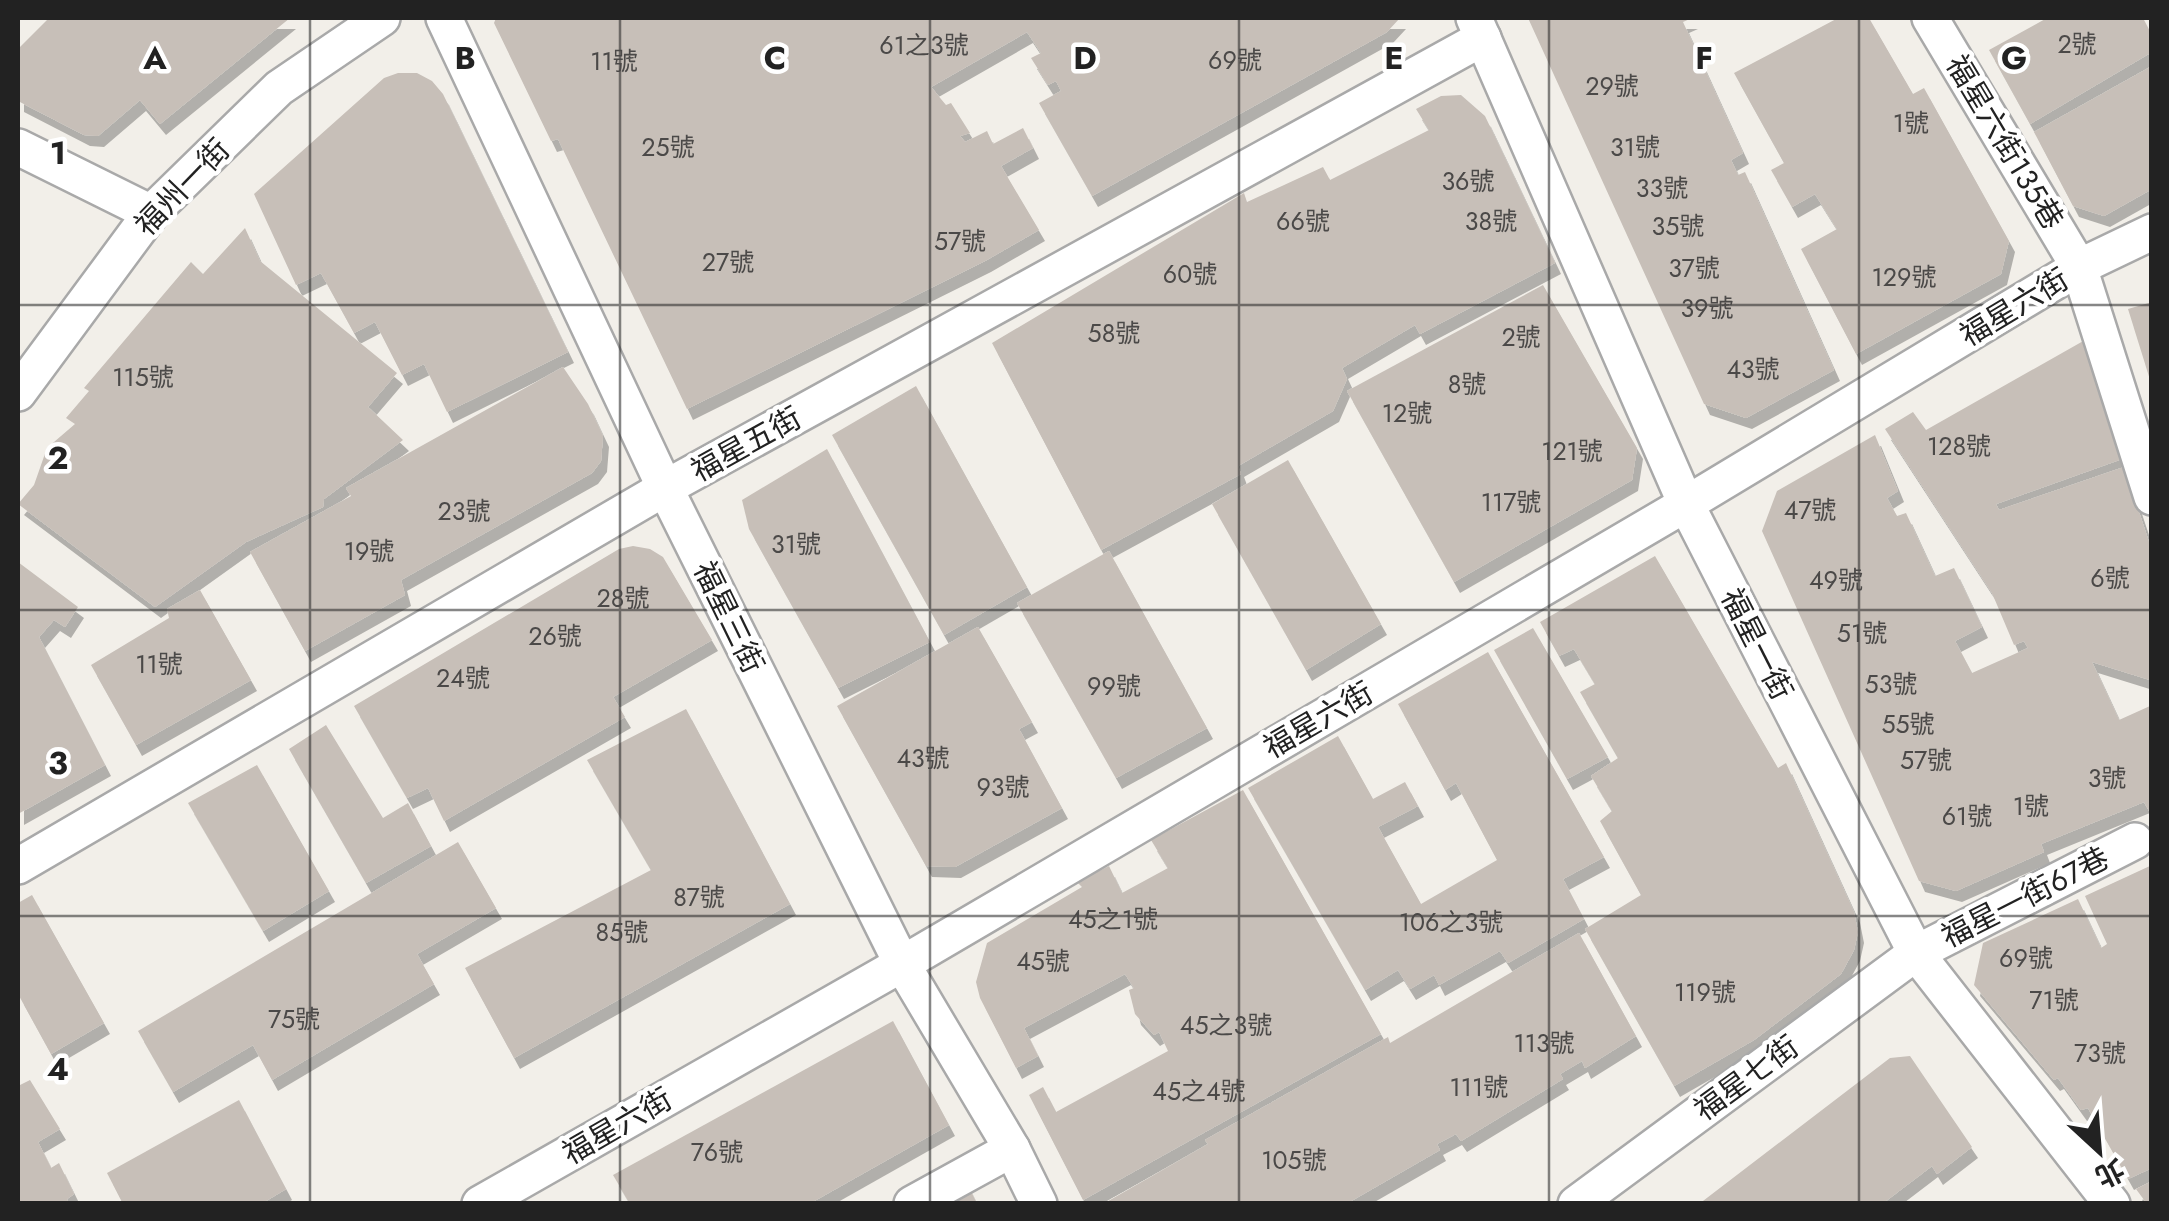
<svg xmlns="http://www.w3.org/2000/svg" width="2169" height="1221" viewBox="0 0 2169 1221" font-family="Jost,'Noto Sans TC',sans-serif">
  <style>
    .building { fill: #c7bfb8; filter: url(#shadow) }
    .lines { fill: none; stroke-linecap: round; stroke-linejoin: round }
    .service-casing { stroke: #a9a9a9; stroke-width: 40 }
    .service { stroke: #fff; stroke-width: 35 }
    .grid { fill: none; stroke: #222; stroke-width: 2.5; stroke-opacity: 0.55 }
    .labels { text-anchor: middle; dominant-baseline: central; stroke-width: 9; stroke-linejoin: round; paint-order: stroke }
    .number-label { font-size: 25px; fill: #4b4948 }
    .street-label { font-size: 30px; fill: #222; stroke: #fff }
    .grid-label { font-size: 32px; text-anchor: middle; font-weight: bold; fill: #222; stroke: #fff; stroke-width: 9; stroke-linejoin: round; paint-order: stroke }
  </style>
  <defs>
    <filter id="shadow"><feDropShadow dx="6" dy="11" stdDeviation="0" flood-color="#0004"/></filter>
  </defs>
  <rect width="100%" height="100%" fill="#f2efe9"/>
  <g class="building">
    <polygon points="49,18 290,18 160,124 140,100 98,136 84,135 18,101 18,49"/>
    <polygon points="496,18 1400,18 1387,32 1092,196 1039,103 1061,91 1056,81 1048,85 1031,58 1041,53 1027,32 931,87 946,105 951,103 970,133 960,136 965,142 987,131 993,144 1023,128 1033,148 1001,166 1039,230 985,261 687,409 558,139 551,141 494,23"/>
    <polygon points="1528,18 1692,18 1683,22 1743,153 1731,160 1738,175 1745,172 1834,370 1746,418 1704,404"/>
    <polygon points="1838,18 1869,18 1913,94 1924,88 2009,241 2001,274 1856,354 1801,249 1837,229 1815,194 1792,207 1771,170 1784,163 1734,73"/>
    <polygon points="2047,18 2143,18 2152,35 2152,52 2030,124 1989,50"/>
    <polygon points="2152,66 2152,189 2104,216 2073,206 2034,132"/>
    <polygon points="398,73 417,73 432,81 443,94 568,352 447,412 424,364 402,375 375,322 354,333 321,273 296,285 254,194 384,78"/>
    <polygon points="1461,95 1485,116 1555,263 1420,334 1415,325 1342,368 1347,379 1333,411 1238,466 1241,474 1101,550 992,343 1244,193 1247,202 1323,167 1330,180 1429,130 1416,109 1441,96"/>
    <polygon points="245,228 260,261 397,373 368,407 403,440 324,499 323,507 246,542 155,607 18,504 34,485 47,448 75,424 66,418 89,391 84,388 191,262 203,274"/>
    <polygon points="1543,285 1637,448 1632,480 1454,582 1347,391"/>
    <polygon points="2152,302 2152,383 2151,383 2128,309"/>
    <polygon points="2085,340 2122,459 1996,504 1999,510 2124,467 2152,551 2152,675 2150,680 2092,662 2119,720 2150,706 2152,708 2152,816 2144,802 2041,844 2044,852 1956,891 1919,881 1762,531 1777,491 1875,435 1898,491 1887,498 1897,516 1906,513 1935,576 1954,568 1982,627 1955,641 1972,673 2028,648 2024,641 2014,645 1992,593 1885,429 1913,412 1926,430"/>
    <polygon points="563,367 588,404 603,436 601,461 592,473 401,580 405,595 305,651 250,552 351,496 346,488"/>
    <polygon points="916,386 1027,587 944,635 832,435"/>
    <polygon points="827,449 930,642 838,688 749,529 742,500"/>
    <polygon points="1288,460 1381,624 1306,670 1212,504"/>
    <polygon points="633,546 650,549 663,557 712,640 613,697 625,717 444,821 428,788 407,798 354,706 619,549"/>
    <polygon points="1109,551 1207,728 1116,778 1017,603"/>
    <polygon points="1655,556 1778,768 1786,763 1854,912 1858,932 1854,950 1841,974 1754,1040 1674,1086 1585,929 1641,895 1600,821 1612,811 1591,776 1618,758 1580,692 1595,684 1574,649 1559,656 1540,622"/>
    <polygon points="18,562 78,607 65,627 54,620 39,637 105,765 18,814"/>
    <polygon points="200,590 251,680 136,745 91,665 169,618 167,609"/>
    <polygon points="978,627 1032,722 1019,729 1062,808 955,867 926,866 837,706"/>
    <polygon points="1533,628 1608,757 1567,779 1494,650"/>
    <polygon points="1488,652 1604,857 1563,879 1584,919 1508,963 1500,951 1439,985 1434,975 1410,989 1398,970 1365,990 1248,788 1338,736 1373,799 1405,782 1418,806 1378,827 1421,904 1497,860 1456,783 1445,790 1398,704"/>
    <polygon points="686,709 790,904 514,1058 465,968 651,870 587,760"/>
    <polygon points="326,725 383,818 408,803 431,846 366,883 289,749"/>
    <polygon points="257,765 329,891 263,931 188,803"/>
    <polygon points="1243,790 1381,1034 1083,1200 1029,1095 1043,1087 1056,1112 1168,1051 1159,1032 1154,1035 1135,1014 1129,990 1134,988 1125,974 1024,1028 1038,1056 1016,1068 980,998 976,982 987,943 1082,887 1077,882 1109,866 1122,893 1168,868 1151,840"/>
    <polygon points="458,842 496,908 417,954 434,984 272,1080 253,1045 173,1092 138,1031"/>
    <polygon points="2152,865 2152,1168 2128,1179 2088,1108 2081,1110 2058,1078 2054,1080 1974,985 1983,943 2078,899 2101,948 2107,944 2085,896"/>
    <polygon points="32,895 104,1023 51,1054 18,994 18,903"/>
    <polygon points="1579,933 1636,1036 1585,1068 1582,1061 1560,1074 1563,1079 1461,1141 1456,1134 1437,1144 1440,1150 1346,1204 1103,1204 1208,1144 1205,1140 1388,1037 1390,1043"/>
    <polygon points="893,1021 949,1125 809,1204 630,1204 613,1175"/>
    <polygon points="1910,1056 1972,1147 1937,1174 1932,1166 1882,1204 1699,1204 1890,1058"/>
    <polygon points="30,1080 60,1129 38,1142 51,1168 59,1163 74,1194 67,1199 69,1204 18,1204 18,1086"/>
    <polygon points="239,1100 286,1189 261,1204 123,1204 107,1173"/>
    <polygon points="2152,1181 2152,1204 2147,1204 2136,1189"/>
    <polygon points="966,1182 977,1204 928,1204"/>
  </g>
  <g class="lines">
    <g class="service-casing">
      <g id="service">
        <polyline points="444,18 665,488 902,964 1012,1149 1039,1204"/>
        <polyline points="1474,18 1686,504 1916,953 2112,1204"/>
        <polyline points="1930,18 2079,267 2152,497"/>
        <polyline points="18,147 151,213"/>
        <polyline points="18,393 151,213 279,88 382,18"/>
        <polyline points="18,866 665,488 1483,38"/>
        <polyline points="480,1204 902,964 1686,504 2079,267 2152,232"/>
        <polyline points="912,1204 1012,1149"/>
        <polyline points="1576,1204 1916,953 2135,841"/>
      </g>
    </g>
    <use href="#service" class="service"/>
  </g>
  <path class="grid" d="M310,18V1204M620,18V1204M930,18V1204M1239,18V1204M1549,18V1204M1859,18V1204M18,305H2152M18,610H2152M18,916H2152"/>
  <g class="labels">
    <g class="number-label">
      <text x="2077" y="44">2號</text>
      <text x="924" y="45">61之3號</text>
      <text x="1235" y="60">69號</text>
      <text x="614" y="61">11號</text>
      <text x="1612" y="86">29號</text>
      <text x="1911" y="123">1號</text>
      <text x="668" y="147">25號</text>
      <text x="1635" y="147">31號</text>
      <text x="1468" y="181">36號</text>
      <text x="1662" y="188">33號</text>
      <text x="1303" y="221">66號</text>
      <text x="1491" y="221">38號</text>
      <text x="1678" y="226">35號</text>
      <text x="960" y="241">57號</text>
      <text x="728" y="262">27號</text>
      <text x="1694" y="268">37號</text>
      <text x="1190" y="274">60號</text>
      <text x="1904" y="277">129號</text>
      <text x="1707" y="308">39號</text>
      <text x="1114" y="333">58號</text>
      <text x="1521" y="337">2號</text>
      <text x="1753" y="369">43號</text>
      <text x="143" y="377">115號</text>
      <text x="1467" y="384">8號</text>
      <text x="1407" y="413">12號</text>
      <text x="1959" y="446">128號</text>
      <text x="1572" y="451">121號</text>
      <text x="1511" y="502">117號</text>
      <text x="1810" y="510">47號</text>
      <text x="464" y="511">23號</text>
      <text x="796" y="544">31號</text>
      <text x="369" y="551">19號</text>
      <text x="2110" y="578">6號</text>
      <text x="1836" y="580">49號</text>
      <text x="623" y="598">28號</text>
      <text x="1862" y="633">51號</text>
      <text x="555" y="636">26號</text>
      <text x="159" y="664">11號</text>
      <text x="463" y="678">24號</text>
      <text x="1891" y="684">53號</text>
      <text x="1114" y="686">99號</text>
      <text x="1908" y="724">55號</text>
      <text x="923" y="758">43號</text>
      <text x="1926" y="760">57號</text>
      <text x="2107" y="778">3號</text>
      <text x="1003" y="787">93號</text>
      <text x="2031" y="806">1號</text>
      <text x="1967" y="816">61號</text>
      <text x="699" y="897">87號</text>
      <text x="1113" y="919">45之1號</text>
      <text x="1451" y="922">106之3號</text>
      <text x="622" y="932">85號</text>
      <text x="2026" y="958">69號</text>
      <text x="1043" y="961">45號</text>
      <text x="1705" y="992">119號</text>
      <text x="2054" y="1000">71號</text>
      <text x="294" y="1019">75號</text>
      <text x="1226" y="1025">45之3號</text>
      <text x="1544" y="1043">113號</text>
      <text x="2100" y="1053">73號</text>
      <text x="1479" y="1087">111號</text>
      <text x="1199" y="1091">45之4號</text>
      <text x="717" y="1152">76號</text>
      <text x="1294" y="1160">105號</text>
    </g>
    <g class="street-label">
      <text transform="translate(2005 142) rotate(59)">福星六街135巷</text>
      <text transform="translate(182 187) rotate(-46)">福州一街</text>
      <text transform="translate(2014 307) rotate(-31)">福星六街</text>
      <text transform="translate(746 444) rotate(-29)">福星五街</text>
      <text transform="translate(729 617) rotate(64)">福星三街</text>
      <text transform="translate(1757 644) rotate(63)">福星一街</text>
      <text transform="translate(1318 720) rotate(-30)">福星六街</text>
      <text transform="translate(2025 897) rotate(-27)">福星一街67巷</text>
      <text transform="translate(1746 1078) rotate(-36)">福星七街</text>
      <text transform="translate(617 1126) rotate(-30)">福星六街</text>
    </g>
  </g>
  <g class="grid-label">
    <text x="155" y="69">A</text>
    <text x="465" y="69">B</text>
    <text x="775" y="69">C</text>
    <text x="1085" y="69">D</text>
    <text x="1394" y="69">E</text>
    <text x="1704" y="69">F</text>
    <text x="2014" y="69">G</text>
    <text x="58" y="164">1</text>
    <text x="58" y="469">2</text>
    <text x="58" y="774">3</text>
    <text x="58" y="1080">4</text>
  </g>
  <rect width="2169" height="1221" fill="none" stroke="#222222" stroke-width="40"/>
  <g transform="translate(2099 1151) rotate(154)" stroke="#ffffff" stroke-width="8" paint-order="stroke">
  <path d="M0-8L18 38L0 25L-18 38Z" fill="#222222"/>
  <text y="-15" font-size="28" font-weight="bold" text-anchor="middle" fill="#222222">北</text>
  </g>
</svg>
